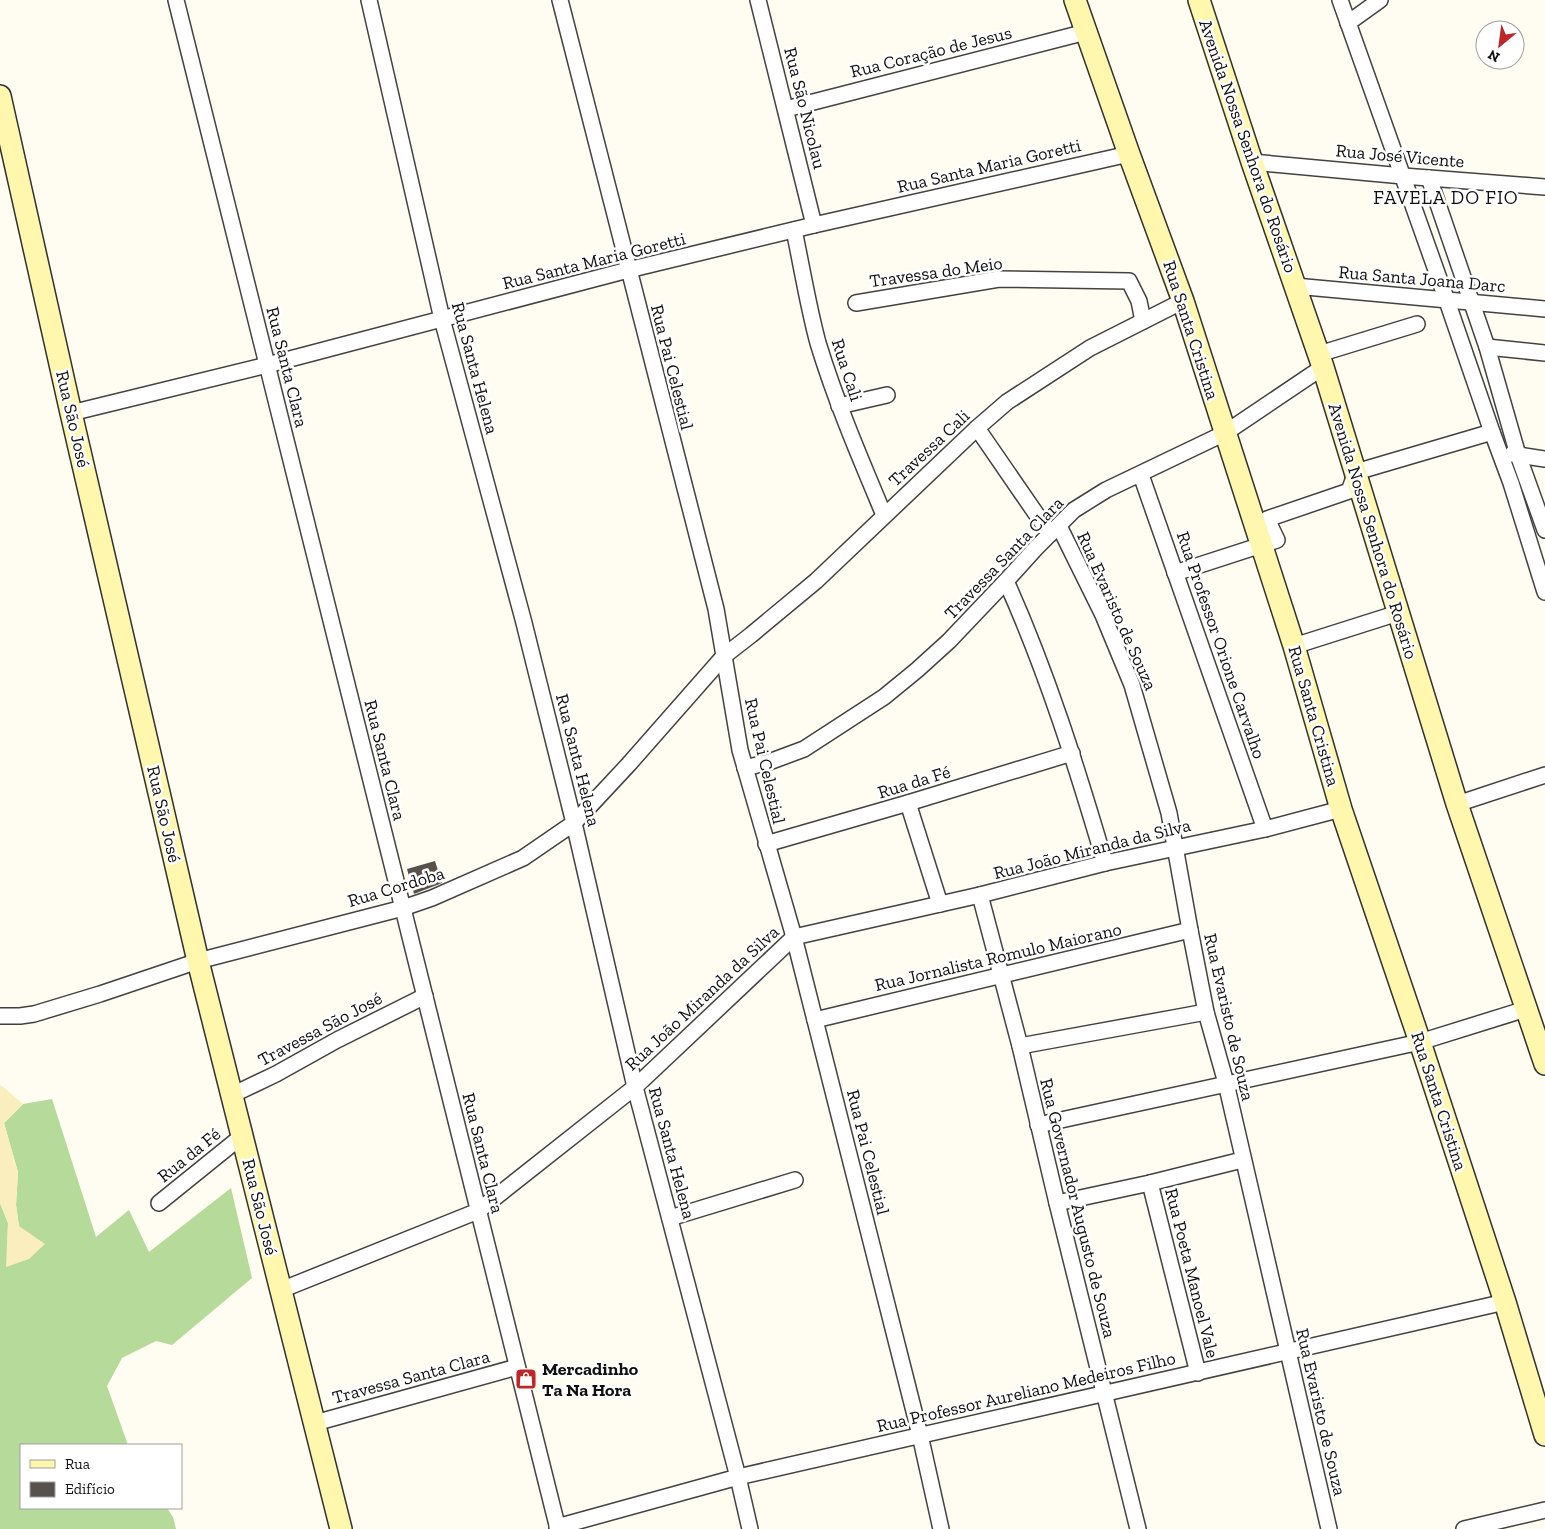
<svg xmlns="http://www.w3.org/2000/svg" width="1545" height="1529" viewBox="0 0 1545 1529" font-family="'Zilla Slab',serif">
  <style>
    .forest { fill: #b5da9a }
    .sand { fill: #faeebe }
    .building { fill: #57504b }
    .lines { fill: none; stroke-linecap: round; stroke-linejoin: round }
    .street-casing { stroke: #424242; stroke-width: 18 }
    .secondary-casing { stroke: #313131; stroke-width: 24 }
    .street { stroke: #fff; stroke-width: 15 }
    .secondary { stroke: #fef7ad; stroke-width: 21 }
    .labels { text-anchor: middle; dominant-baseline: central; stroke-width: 5; stroke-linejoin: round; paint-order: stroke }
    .street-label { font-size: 18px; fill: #0f0f0f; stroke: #fff }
    .poi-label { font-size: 18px; font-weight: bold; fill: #0f0f0f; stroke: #fff; text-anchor: start }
    .neighbourhood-label { font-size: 19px; letter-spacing: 1px; fill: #0f0f0f; stroke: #fff }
  </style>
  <rect width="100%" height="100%" fill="#fffcf1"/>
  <polygon class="forest" points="52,1099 96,1237 129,1210 149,1252 231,1188 252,1278 172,1345 156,1341 122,1358 107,1386 128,1445 21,1445 21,1508 167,1508 173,1517 176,1529 0,1529 0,1203 8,1223 7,1267 19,1226 16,1205 18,1172 4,1123 23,1104"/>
  <polygon class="sand" points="0,1085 2,1086 23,1104 4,1123 18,1172 16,1205 19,1226 45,1244 29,1259 6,1267 8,1223 0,1203"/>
  <polygon class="building" points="435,861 442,883 414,894 407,869"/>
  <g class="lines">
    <g class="street-casing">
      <g id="street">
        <polyline points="176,0 558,1529"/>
        <polyline points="369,0 442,319 523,619 574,823 635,1087 738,1477 750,1529"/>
        <polyline points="560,0 716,609 740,750 794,937 920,1435 941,1529"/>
        <polyline points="758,0 814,225"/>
        <polyline points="1340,0 1447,301 1492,432 1511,483 1545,592"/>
        <polyline points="1348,23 1380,0"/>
        <polyline points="786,109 1086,32"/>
        <polyline points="1252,162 1403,176 1545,187"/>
        <polyline points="1429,178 1487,347 1518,455 1545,530"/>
        <path d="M794,230C802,268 808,306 818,343C836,402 860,458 884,515"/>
        <polyline points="1295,286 1545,309"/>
        <polyline points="856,303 999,279 1129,281 1139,301 1143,321"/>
        <polyline points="1487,347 1545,353"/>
        <polyline points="1319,354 1417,324"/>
        <polyline points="839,406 887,395"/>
        <polyline points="71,413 267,365 628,270 814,225 1129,154"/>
        <polyline points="977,428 1050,534"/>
        <polyline points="1512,454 1545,459"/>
        <polyline points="1141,475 1265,829"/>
        <polyline points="1059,526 1103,615 1132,685 1169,813 1190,930 1206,1012 1226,1083 1329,1529"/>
        <polyline points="1175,573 1277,540 1267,519 1349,491 1356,472 1492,432"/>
        <path d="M1006,581C1047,672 1077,768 1105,863"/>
        <polyline points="1294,646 1398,613"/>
        <polyline points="745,768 769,762 804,749 884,697 917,670 949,641 1006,581 1036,548 1074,510 1106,490 1225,433 1323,367"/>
        <polyline points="908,803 940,904"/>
        <polyline points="1457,804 1545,775"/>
        <polyline points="766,844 908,803 1072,753"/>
        <polyline points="980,895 1020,1046 1057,1203 1138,1529"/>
        <polyline points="0,1016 20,1016 34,1014 100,994 198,961 403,908 432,898 523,858 574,823 629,764 724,656 751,635 816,581 977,428 1007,402 1090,348 1183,301"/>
        <polyline points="815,1020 1190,930"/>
        <polyline points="1020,1046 1206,1012"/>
        <polyline points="232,1095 276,1074 337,1040 425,996"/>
        <polyline points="1038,1125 1420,1042 1526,1009"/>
        <polyline points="1150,1183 1198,1373"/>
        <polyline points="159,1203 242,1136"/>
        <polyline points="1057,1203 1150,1183 1242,1160"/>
        <polyline points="670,1218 795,1180"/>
        <polyline points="281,1290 478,1211 635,1087 794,937 980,895 1105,863 1265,829 1341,809"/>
        <polyline points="315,1423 517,1367"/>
        <polyline points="557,1527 738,1477 1505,1302"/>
        <polyline points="1464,1529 1545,1510"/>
      </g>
    </g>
    <g class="secondary-casing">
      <g id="secondary">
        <polyline points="1075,0 1129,154 1183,301 1294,646 1341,809 1420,1042 1505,1302 1545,1435"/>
        <polyline points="1199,0 1252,162 1323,367 1457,804 1545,1064"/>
        <polyline points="0,96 71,413 198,961 341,1529"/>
      </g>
    </g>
    <use href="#street" class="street"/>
    <use href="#secondary" class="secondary"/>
  </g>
  <defs>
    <g id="shop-square" transform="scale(1.125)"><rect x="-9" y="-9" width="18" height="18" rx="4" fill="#be272a" stroke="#fff"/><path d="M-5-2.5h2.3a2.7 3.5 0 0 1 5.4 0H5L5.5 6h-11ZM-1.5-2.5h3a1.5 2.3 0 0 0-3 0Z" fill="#fff"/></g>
  </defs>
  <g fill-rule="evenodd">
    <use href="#shop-square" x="526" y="1379"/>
  </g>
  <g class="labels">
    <g class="street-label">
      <text transform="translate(931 52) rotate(-14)">Rua Coração de Jesus</text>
      <text transform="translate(805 108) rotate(76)">Rua São Nicolau</text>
      <text transform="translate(1248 146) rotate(71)">Avenida Nossa Senhora do Rosário</text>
      <text transform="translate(1400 156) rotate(5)">Rua José Vicente</text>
      <text transform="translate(989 166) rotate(-13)">Rua Santa Maria Goretti</text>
      <text transform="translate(594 261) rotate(-14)">Rua Santa Maria Goretti</text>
      <text transform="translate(936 272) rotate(-8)">Travessa do Meio</text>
      <text transform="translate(1422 279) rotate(5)">Rua Santa Joana Darc</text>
      <text transform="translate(1191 330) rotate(72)">Rua Santa Cristina</text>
      <text transform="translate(287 367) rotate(76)">Rua Santa Clara</text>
      <text transform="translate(672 367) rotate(76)">Rua Pai Celestial</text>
      <text transform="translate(475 368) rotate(75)">Rua Santa Helena</text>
      <text transform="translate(847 370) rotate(72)">Rua Cali</text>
      <text transform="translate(73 419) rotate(77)">Rua São José</text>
      <text transform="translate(929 448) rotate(-43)">Travessa Cali</text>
      <text transform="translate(1373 531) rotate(73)">Avenida Nossa Senhora do Rosário</text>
      <text transform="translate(1004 558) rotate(-46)">Travessa Santa Clara</text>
      <text transform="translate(1117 611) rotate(66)">Rua Evaristo de Souza</text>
      <text transform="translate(1221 645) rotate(71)">Rua Professor Orione Carvalho</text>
      <text transform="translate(1314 716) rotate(74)">Rua Santa Cristina</text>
      <text transform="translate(385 760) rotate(76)">Rua Santa Clara</text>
      <text transform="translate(578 760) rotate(76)">Rua Santa Helena</text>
      <text transform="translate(765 761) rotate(77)">Rua Pai Celestial</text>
      <text transform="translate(914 782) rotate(-17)">Rua da Fé</text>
      <text transform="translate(164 814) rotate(77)">Rua São José</text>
      <text transform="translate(1092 849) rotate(-14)">Rua João Miranda da Silva</text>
      <text transform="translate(396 887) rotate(-17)">Rua Cordoba</text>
      <text transform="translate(998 957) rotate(-13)">Rua Jornalista Romulo Maiorano</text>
      <text transform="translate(702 998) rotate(-43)">Rua João Miranda da Silva</text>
      <text transform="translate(1229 1017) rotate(77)">Rua Evaristo de Souza</text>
      <text transform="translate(320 1029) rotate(-28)">Travessa São José</text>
      <text transform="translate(1439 1101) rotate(72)">Rua Santa Cristina</text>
      <text transform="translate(868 1152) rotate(76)">Rua Pai Celestial</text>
      <text transform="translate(483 1153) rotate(76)">Rua Santa Clara</text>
      <text transform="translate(672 1153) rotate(75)">Rua Santa Helena</text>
      <text transform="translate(189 1155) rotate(-39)">Rua da Fé</text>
      <text transform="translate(260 1207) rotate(76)">Rua São José</text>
      <text transform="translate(1078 1208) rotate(76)">Rua Governador Augusto de Souza</text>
      <text transform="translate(1192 1273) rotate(76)">Rua Poeta Manoel Vale</text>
      <text transform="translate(411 1377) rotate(-15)">Travessa Santa Clara</text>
      <text transform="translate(1026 1392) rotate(-13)">Rua Professor Aureliano Medeiros Filho</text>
      <text transform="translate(1321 1412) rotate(77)">Rua Evaristo de Souza</text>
    </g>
    <g class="poi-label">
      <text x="542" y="1369">Mercadinho<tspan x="542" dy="21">Ta Na Hora</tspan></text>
    </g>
    <g class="neighbourhood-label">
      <text x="1446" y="197">FAVELA DO FIO</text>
    </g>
  </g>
  <rect x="20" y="1444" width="162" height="65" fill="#ffffff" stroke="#9f9f9f"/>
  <rect x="30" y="1460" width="25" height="8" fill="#fef7ad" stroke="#9f9f9f"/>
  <text x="65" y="1469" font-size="15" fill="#0f0f0f">Rua</text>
  <rect x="30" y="1482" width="25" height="15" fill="#57504b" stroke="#9f9f9f"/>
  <text x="65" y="1494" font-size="15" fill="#0f0f0f">Edifício</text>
  <g transform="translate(1500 45) rotate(209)"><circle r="24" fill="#ffffff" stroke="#9f9f9f"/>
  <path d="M0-4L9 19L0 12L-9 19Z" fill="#be272a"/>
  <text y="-8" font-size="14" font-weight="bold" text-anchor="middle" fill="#0f0f0f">N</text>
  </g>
</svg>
